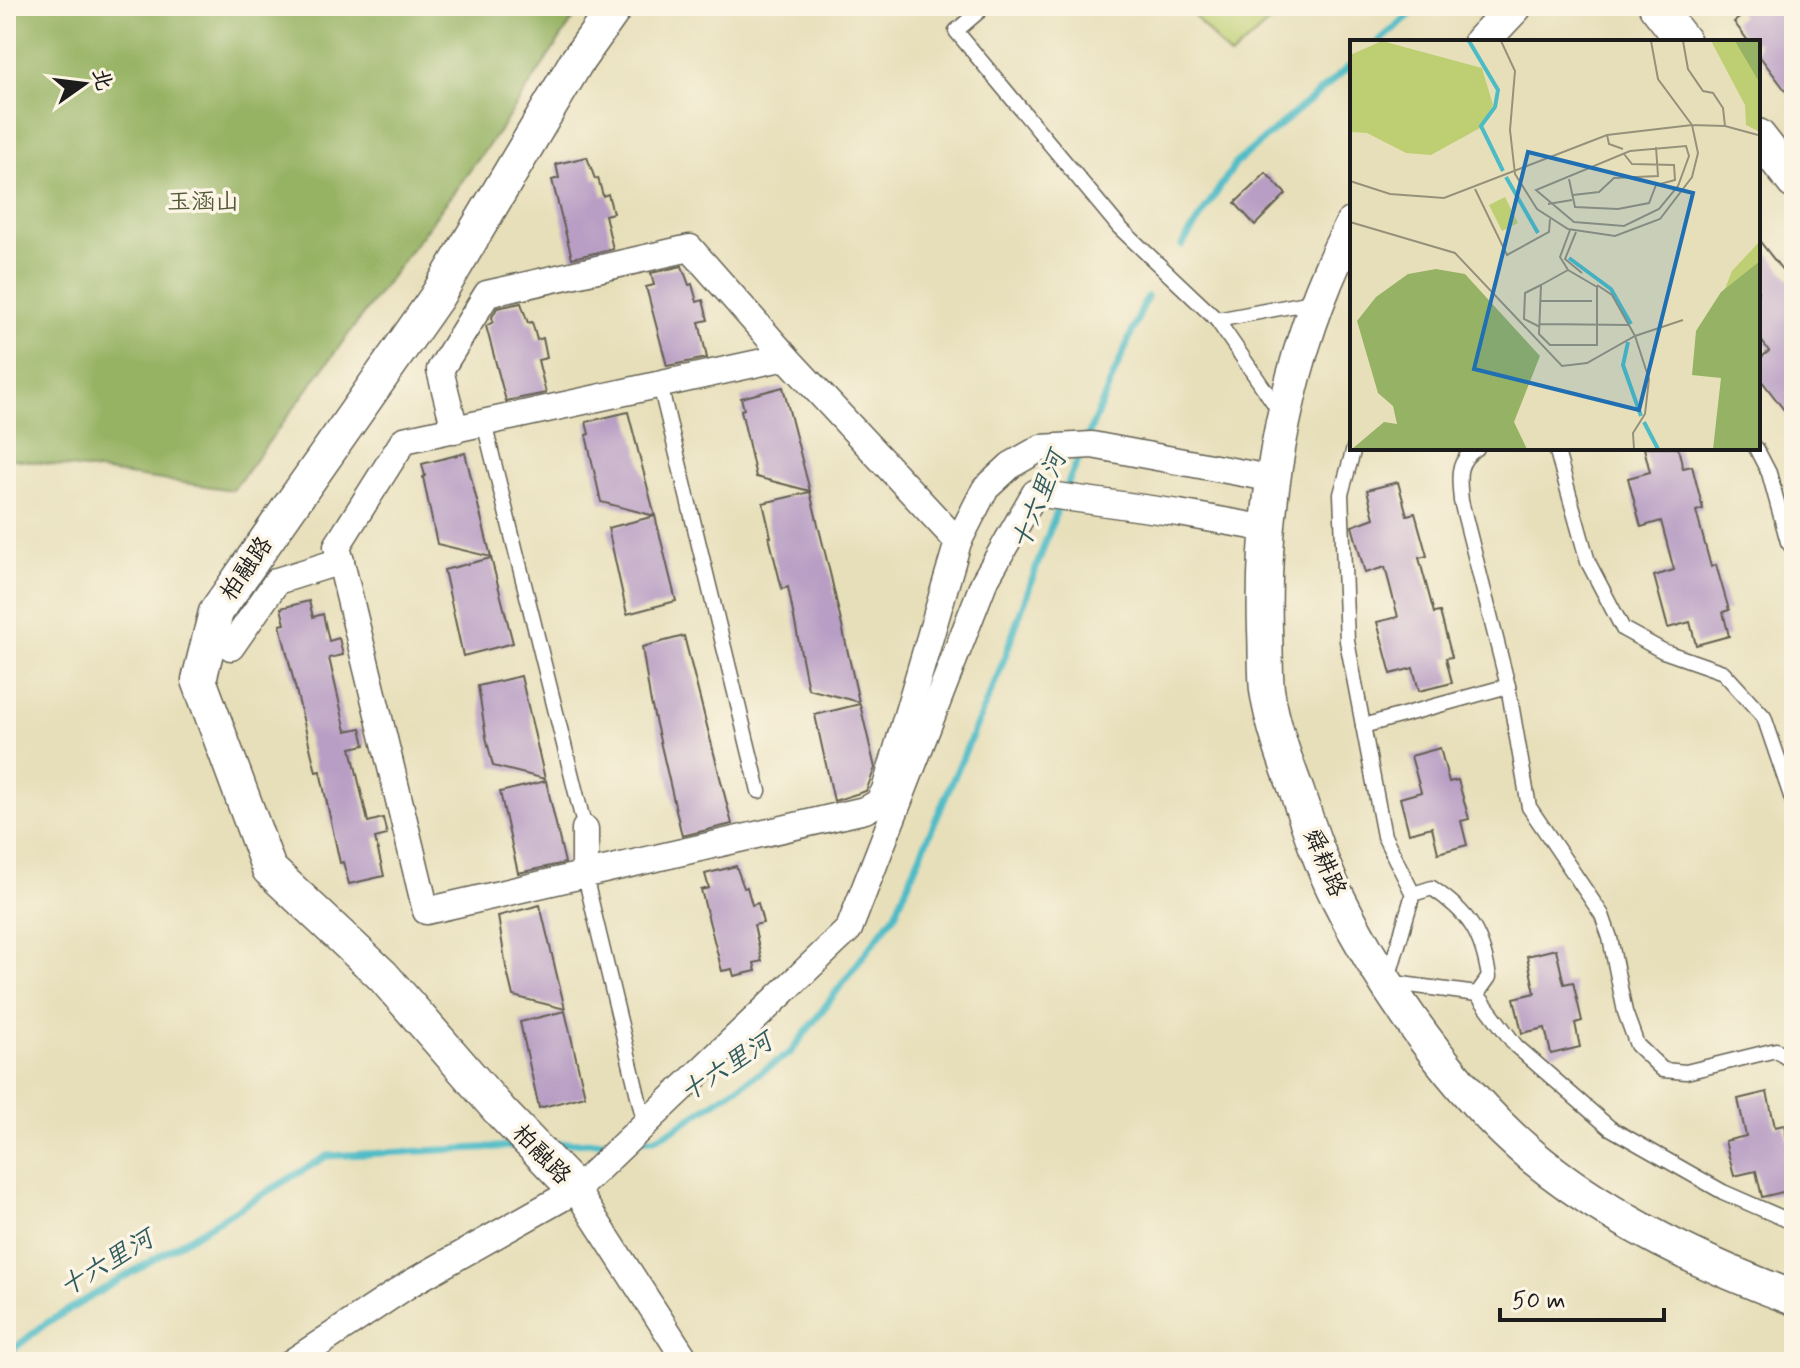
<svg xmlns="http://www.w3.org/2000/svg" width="1800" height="1368" viewBox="0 0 1800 1368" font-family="Mynerve,'LXGW WenKai TC',sans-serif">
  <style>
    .green { fill: #bdcf72; stroke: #6c7647; stroke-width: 2 }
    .forest { fill: #96b264; stroke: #596740; stroke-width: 2 }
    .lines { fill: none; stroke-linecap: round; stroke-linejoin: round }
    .stream { stroke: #4dbbc6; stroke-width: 7 }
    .building { fill: #b89ec4 }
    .service-casing { stroke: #636053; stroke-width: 17 }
    .minor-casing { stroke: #636053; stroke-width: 29 }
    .tertiary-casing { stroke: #636053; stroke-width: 37 }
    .service { stroke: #fff; stroke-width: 14 }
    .minor { stroke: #fff; stroke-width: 26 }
    .tertiary { stroke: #fff; stroke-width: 34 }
    .labels { text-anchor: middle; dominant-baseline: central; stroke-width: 7; stroke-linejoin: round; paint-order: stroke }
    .park-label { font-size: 24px; fill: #545b3a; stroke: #fcf5e5 }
    .street-label { font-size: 24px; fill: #1c1c1c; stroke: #fcf5e5 }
    .water-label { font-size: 26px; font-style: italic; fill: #305c60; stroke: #fcf5e5 }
    .inset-river { fill: none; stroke: #4dbbc6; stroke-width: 4 }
    .inset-road { fill: none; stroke: #96917b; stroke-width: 2 }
    .view { fill: #1f6fb2; fill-opacity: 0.15; stroke: #1f6fb2; stroke-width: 4 }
    .inset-edge { fill: none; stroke: #1c1c1c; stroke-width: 4 }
  </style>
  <rect width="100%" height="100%" fill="#fcf5e5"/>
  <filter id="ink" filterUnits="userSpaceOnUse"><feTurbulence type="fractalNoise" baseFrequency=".0125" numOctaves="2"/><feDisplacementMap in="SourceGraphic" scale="16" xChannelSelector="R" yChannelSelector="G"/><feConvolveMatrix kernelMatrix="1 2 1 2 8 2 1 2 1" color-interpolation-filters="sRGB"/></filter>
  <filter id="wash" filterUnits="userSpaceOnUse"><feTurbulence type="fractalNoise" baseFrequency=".006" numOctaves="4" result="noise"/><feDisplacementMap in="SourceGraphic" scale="32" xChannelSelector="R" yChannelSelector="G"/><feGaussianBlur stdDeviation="1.8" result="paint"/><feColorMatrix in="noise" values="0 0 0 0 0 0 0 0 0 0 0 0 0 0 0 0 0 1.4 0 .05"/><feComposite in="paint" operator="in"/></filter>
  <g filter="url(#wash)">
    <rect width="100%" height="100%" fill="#e7dfba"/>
    <polygon class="green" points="1186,6 1288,6 1230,57"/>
    <polygon class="forest" points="6,6 582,6 502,127 233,490 6,458"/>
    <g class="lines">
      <g class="stream">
        <polyline points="1378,42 1420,6"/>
        <polyline points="1182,245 1236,163 1352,64"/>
        <polyline points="1087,438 1147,297"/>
        <polyline points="1065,490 1081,453"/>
        <polyline points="642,1139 654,1139 671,1131 790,1053 895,914 999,673 1060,501"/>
        <polyline points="546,1144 618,1141"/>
        <polyline points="6,1355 45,1324 327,1156 518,1146"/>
      </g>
    </g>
    <g id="blocks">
      <g class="building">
        <polygon points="1735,6 1794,6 1794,102 1758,54 1758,42 1749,42 1734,22 1742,16"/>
        <polygon points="587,157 595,179 598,178 603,196 608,194 613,213 605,215 613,249 572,258 552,180 559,178 556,164"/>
        <polygon points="1266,173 1286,194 1255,225 1235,203"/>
        <polygon points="1758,239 1794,285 1794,423 1758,376 1758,360 1769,351 1758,336"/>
        <polygon points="682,266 689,285 692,284 697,302 703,300 708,320 699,322 707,358 667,366 646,287 654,285 651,273"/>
        <polygon points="521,303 528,323 532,322 537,340 543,338 547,358 538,360 546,393 506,401 486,326 493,322 492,317 497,308"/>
        <polygon points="783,387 810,491 756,477 741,410 744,409 741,398"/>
        <polygon points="628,412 655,516 601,502 586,435 589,434 586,422"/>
        <polygon points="1644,448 1678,448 1683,468 1692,466 1703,509 1696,511 1711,567 1716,565 1729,610 1723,612 1729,636 1696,645 1690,622 1668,628 1654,576 1674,570 1661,521 1641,527 1628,478 1650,472"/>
        <polygon points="465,453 491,557 437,544 423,477 425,476 422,464"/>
        <polygon points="1398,482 1407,515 1415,513 1427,556 1419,558 1434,613 1440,612 1452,657 1446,658 1452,683 1419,691 1413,668 1391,674 1377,622 1398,617 1385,567 1365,573 1352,526 1374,518 1367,490"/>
        <polygon points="810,492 831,577 859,702 808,689 788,587 782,589 769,537 771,537 763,503"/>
        <polygon points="655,516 676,601 627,614 608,528"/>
        <polygon points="491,558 513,643 463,656 444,570"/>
        <polygon points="309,601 313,617 323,614 329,641 339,638 343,655 329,658 346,731 361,728 365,745 351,748 368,822 383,818 387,835 375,838 384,876 349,884 343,862 340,863 320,771 316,772 280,625 285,624 281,608"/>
        <polygon points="684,636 732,824 682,836 650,698 642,647"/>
        <polygon points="521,676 545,779 493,766 486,737 478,686"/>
        <polygon points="860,704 875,768 866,791 834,801 815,715"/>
        <polygon points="1440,748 1449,782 1458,780 1469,819 1461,821 1467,845 1438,853 1432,827 1409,833 1400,798 1421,792 1411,756"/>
        <polygon points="546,781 565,863 518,873 500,792"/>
        <polygon points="736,866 744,888 747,887 752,905 758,903 763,923 754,925 762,961 754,963 756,971 734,976 732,969 722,971 701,890 709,888 705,874"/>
        <polygon points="540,905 565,1009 513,996 506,967 498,916"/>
        <polygon points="1556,949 1564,984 1573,982 1582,1021 1575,1023 1580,1047 1551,1054 1545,1028 1522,1033 1514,998 1535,993 1527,956"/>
        <polygon points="565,1011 585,1096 539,1108 520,1022"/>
        <polygon points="1767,1092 1775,1127 1784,1125 1793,1164 1786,1166 1791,1190 1762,1197 1756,1171 1734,1176 1725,1141 1746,1136 1738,1099"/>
      </g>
    </g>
  </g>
  <g filter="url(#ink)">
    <use href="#blocks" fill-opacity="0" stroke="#636053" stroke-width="2"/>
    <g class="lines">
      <g class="service-casing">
        <g id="service">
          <polyline points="985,6 956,31 1119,227 1217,320 1317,301"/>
          <polyline points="1217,320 1280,412"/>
          <polyline points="660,385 759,791"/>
          <polyline points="484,423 585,829"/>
          <path d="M1354,448L1341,494L1347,641L1384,836L1413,894L1432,888C1469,913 1482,933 1489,977L1477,994L1516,1046L1610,1128L1723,1192L1794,1223"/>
          <path d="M1477,448C1455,463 1459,476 1461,501L1508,686L1529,807L1602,915L1610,938L1625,1012L1637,1045L1663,1070L1686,1072L1776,1050L1794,1063"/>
          <polyline points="1556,448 1588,562 1623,629 1663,651 1723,672 1764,717 1794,805"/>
          <polyline points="1756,448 1769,473 1788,542 1794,550"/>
          <polyline points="1363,726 1508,686"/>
          <polyline points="585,876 645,1125"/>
          <polyline points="1413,894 1387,982 1477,994"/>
        </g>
      </g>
      <g class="minor-casing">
        <g id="minor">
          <polyline points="455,430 440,370 487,294 690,248 786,357"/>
          <polyline points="958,542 885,790 878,803 865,810 426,911 337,546 404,440 786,357 958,542 985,489 1011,465 1041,448 1092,445 1275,479"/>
          <polyline points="231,647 277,581 341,561"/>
          <polyline points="585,829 585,876"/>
          <polyline points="576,1190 687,1362"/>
          <polyline points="292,1362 411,1283 576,1190 849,929 984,582 1035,493 1179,513 1269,529"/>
        </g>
      </g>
      <g class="tertiary-casing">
        <g id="tertiary">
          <polyline points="1656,6 1684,42"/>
          <polyline points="1481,42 1515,6"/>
          <polyline points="1758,136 1794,182"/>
          <path d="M1352,225C1288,347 1261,494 1265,630C1266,650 1265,671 1267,690C1272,724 1285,760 1297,792C1309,828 1321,864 1338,898C1382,987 1455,1091 1532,1156C1608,1219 1702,1264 1794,1298"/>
          <polyline points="576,1190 500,1111 383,976 269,869 199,680 216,612 436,298 575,64 616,6"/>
        </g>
      </g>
      <use href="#service" class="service"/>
      <use href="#minor" class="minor"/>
      <use href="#tertiary" class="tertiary"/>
    </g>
  </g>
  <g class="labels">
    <g class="park-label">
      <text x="203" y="202">玉涵山</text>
    </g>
    <g class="street-label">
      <text transform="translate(247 569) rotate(-55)">柏融路</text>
      <text transform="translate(1324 863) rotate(67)">舜耕路</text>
      <text transform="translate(541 1155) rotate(46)">柏融路</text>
    </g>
    <g class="water-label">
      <text transform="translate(1040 501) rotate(-68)">十六里河</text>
      <text transform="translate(727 1068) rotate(-33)">十六里河</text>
      <text transform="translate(107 1264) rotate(-31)">十六里河</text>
    </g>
  </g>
  <g transform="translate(1350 40)">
    <rect width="410" height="410" fill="#e7dfba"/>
    <path d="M32,1L132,28L143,65L130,88L81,115L56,113L17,93L0,92V15ZM361,1H410V92L396,85L395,65ZM155,157L168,183L152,191L139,165ZM410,201V291L358,292L382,231Z" fill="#bdcf72"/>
    <path d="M385,1H410V45L408,40ZM410,221V409H363L371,338L342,335L346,291L371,252ZM86,229L115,234L190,316L164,382L177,409H2L34,382L47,384L43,366L28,353L7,281L26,257L58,234Z" fill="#96b264"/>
    <path class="inset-river" d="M119,1L148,50L145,67L131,86L153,131M156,137L188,193M219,218L261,249L281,284M278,302L273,325L291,376M294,382L308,409"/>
    <path class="inset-road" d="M151,1L165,31L160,90L165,134L187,169L218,189L265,196L310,179L342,137L348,113L342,85M301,1L308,39L342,85M333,1L338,29L353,51L363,53L373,68L375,86M257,95L259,104L273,109M336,106L339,116L328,146L309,169L274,186L224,182L186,150L280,111ZM219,139L225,167L268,169L299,163L306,145L325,140L324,125L282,124L274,114M0,141L40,154L94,158L257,95L342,85L375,86L408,95M125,149L157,215L199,192L200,179M223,155L249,152L264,138L308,136L306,107M198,164L222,160M0,182L105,213L212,326L237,323L285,296L333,280M226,192L215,219L232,233M218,230L247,247V305H200L189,294L191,245L218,230L210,217L220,190M247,245L262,255L285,296L299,339L295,374L283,393L284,409M190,261H242M190,284L279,285M190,287L174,279L175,253L191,245"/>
    <path class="view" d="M178,112L343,153L289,370L124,329Z"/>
    <rect width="410" height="410" class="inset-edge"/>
  </g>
  <rect width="1800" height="1368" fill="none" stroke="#fcf5e5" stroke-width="32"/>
  <g transform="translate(84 84) rotate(76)" stroke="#fcf5e5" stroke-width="6" paint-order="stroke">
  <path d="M0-6L14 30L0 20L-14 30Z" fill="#1c1c1c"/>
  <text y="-12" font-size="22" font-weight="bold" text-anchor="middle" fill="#1c1c1c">北</text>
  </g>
  <path d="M1500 1308v12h164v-12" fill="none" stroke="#1c1c1c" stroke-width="4"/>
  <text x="1512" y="1308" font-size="24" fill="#1c1c1c" stroke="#fcf5e5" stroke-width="6" paint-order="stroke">50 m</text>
</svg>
